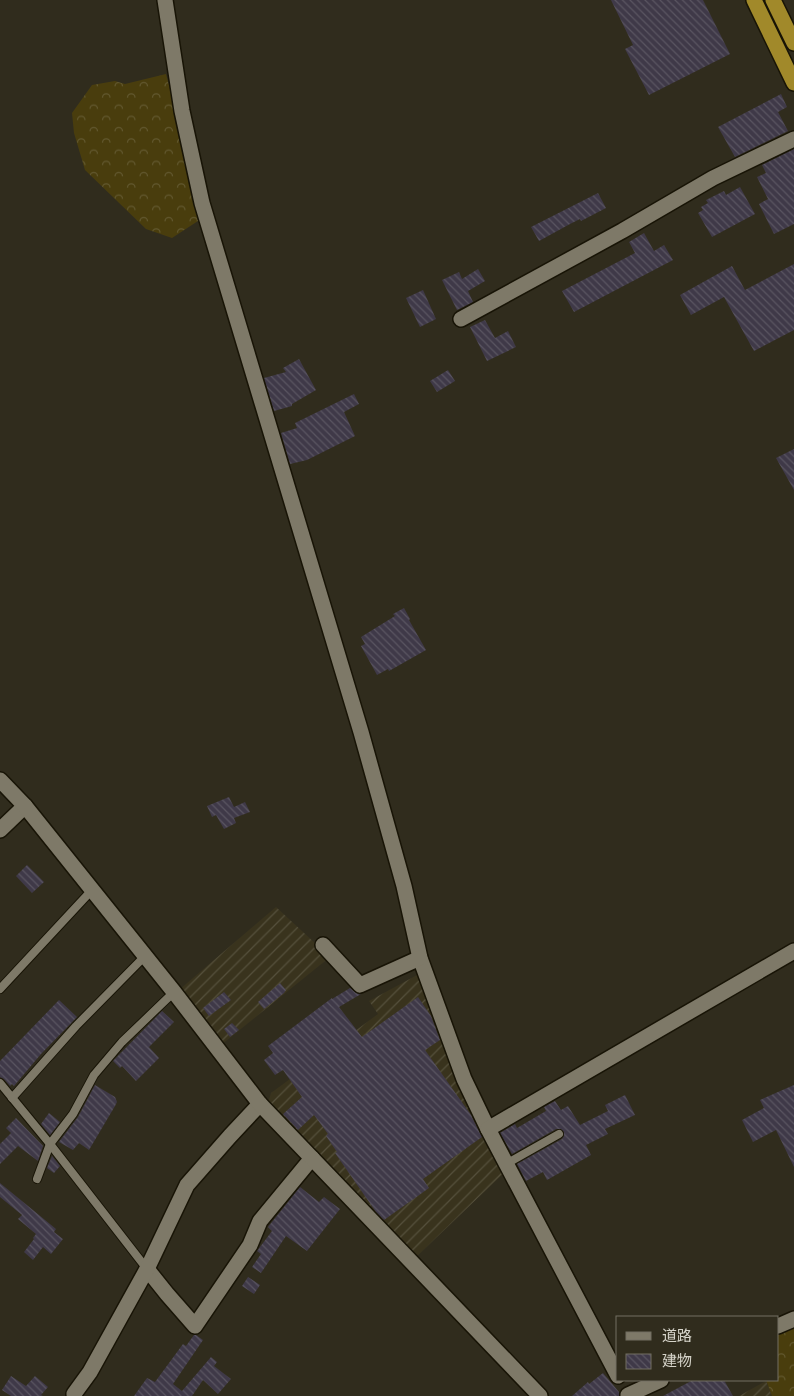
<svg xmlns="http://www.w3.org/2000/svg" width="794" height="1396" viewBox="0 0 794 1396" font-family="'Libre Baskerville','Noto Sans JP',serif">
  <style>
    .industrial { fill: url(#industrial-furrows) }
    .forest { fill: url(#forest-crowns) }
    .building { fill: url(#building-back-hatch) }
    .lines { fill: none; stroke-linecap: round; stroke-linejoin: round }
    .lane-casing { stroke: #181406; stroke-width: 10 }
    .street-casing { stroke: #181406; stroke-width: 18 }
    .secondary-casing { stroke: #181406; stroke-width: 18 }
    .highway-casing { stroke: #181406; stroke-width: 18 }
    .lane { stroke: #7e7968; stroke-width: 8 }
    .street { stroke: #7e7968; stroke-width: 15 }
    .secondary { stroke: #7e7968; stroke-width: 15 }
    .highway { stroke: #a1892a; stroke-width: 15 }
  </style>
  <defs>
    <pattern id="industrial-furrows" width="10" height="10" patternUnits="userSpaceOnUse" patternTransform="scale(1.25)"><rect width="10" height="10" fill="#39331d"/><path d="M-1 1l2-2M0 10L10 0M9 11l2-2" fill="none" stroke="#55503c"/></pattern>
    <pattern id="forest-crowns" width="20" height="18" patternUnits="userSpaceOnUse" patternTransform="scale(1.25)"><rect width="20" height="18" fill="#493d0d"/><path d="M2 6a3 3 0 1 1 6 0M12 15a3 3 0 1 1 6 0" fill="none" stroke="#62582f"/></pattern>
    <pattern id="building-back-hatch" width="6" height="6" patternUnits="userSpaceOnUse" patternTransform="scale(1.25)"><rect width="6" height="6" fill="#3f3948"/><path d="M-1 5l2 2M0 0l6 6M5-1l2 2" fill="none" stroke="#5a5561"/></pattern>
  </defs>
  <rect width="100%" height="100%" fill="#302c1d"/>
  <g class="industrial">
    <polygon points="276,907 330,957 221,1045 179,990"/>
    <polygon points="419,974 506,1171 415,1258 268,1103 271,1093 378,1014 369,1001"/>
    <polygon points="766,1381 772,1396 739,1396"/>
  </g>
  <g class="forest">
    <polygon points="166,74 177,116 198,221 172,238 146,229 85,170 74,133 72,113 92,85 115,81 125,84"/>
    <polygon points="794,1328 794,1396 772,1396 766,1380 778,1380 778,1334"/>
  </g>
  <g class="building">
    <polygon points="611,0 703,0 730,54 649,95 625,49 633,45"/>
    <polygon points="781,94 787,107 778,112 788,131 735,157 718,127"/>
    <polygon points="794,149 794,224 774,234 759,204 768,199 757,177 766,173 762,165"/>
    <polygon points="740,187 755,214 712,237 698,213 703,210 701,207 708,203 706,200 724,191 726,195"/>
    <polygon points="598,193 606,208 581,221 580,219 570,224 539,241 531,227"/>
    <polygon points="644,233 654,251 664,245 673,260 574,312 562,291 635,253 629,242"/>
    <polygon points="794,264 794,330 754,351 724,297 691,315 680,295 732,266 745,290"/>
    <polygon points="478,269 485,281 468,291 473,302 457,310 442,280 459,272 462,279"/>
    <polygon points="423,290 436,319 420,327 406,298"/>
    <polygon points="485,320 495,338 508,331 516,347 487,361 470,327"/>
    <polygon points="299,359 316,390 292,404 292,406 274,411 264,378 286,372 283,368"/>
    <polygon points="448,370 455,381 437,392 430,381"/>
    <polygon points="354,394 359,404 344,412 355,436 307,460 290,464 281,433 297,428 295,423"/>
    <polygon points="794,449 794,490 776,458"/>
    <polygon points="404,608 410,619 409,620 426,650 389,671 388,669 377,675 361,646 365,644 361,637 395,616 393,614"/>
    <polygon points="229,797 234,807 245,802 250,812 234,818 236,823 224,829 216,815 212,817 207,806"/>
    <polygon points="27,865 44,882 32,893 16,876"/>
    <polygon points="280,983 286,990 284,993 264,1009 258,1002"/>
    <polygon points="350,988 358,994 361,994 339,1007 362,1037 418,997 431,1016 440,1040 425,1050 471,1115 482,1137 423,1179 429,1188 384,1220 376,1212 335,1153 337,1152 326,1136 328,1134 314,1115 298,1130 283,1114 302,1097 283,1070 275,1075 264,1060 273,1053 268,1046 332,998 332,999"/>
    <polygon points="224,992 231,1000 209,1016 203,1008"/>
    <polygon points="59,1000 77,1017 41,1054 14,1086 12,1084 10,1086 4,1079 0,1077 0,1061"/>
    <polygon points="162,1011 174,1022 149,1047 159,1058 136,1081 122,1066 120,1068 113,1061"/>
    <polygon points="232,1023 239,1030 230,1037 224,1029"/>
    <polygon points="95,1085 115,1097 117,1102 115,1106 89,1150 79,1143 73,1150 59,1142 78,1117"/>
    <polygon points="794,1085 794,1167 776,1130 753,1142 742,1120 764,1108 760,1100"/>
    <polygon points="625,1095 635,1115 605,1129 608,1134 586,1145 591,1155 547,1180 543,1172 526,1181 517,1164 562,1139 564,1136 564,1132 561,1129 556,1129 512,1154 500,1133 515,1124 517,1128 546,1111 544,1107 555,1101 561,1110 568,1106 580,1125 608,1111 605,1105"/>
    <polygon points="49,1113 60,1122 50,1135 41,1124"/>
    <polygon points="16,1118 43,1146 38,1161 18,1146 0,1164 0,1144 11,1133 6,1128"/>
    <polygon points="52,1156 60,1166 54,1173 47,1168"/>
    <polygon points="0,1183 56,1229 54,1232 63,1239 51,1254 43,1247 33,1260 24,1252 34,1239 33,1238 36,1234 18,1219 22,1215 0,1197"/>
    <polygon points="300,1187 319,1202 324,1197 340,1209 307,1251 286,1236 261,1273 252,1267 261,1254 257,1251 272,1231 268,1227"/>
    <polygon points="248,1277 260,1285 254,1294 242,1286"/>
    <polygon points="194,1335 196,1335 203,1340 173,1384 182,1391 211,1357 217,1362 214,1366 231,1379 218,1394 203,1380 192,1396 134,1396 147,1378 155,1382 183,1344 186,1346"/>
    <polygon points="603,1373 619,1392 619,1396 572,1396 588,1382 589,1384"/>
    <polygon points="11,1376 26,1386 35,1376 48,1387 41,1395 43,1396 11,1396 2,1390"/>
    <polygon points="693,1380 724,1380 733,1396 663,1396"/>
  </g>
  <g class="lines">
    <g class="lane-casing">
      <g id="lane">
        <polyline points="0,989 92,890"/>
        <polyline points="0,1083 50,1144 147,1269"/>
        <polyline points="12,1098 76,1026 145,956"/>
        <polyline points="506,1164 559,1134"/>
        <polyline points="37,1179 50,1144 73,1114 94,1075 122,1042 174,992"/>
      </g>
    </g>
    <g class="street-casing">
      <g id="street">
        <polyline points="165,0 182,111 202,203 361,732 404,886 420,958 464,1079 488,1129 618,1376"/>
        <polyline points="461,319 622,231 713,178 794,139"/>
        <polyline points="0,830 25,806"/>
        <polyline points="323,945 360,985 420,958"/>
        <polyline points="488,1129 794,951"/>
        <polyline points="147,1269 167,1294 195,1326 250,1245 260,1221 312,1158"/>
        <polyline points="778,1326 794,1319"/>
        <polyline points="74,1394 90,1372 147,1269 187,1185 230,1136 260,1104"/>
        <polyline points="628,1395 661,1380"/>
      </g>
    </g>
    <g class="secondary-casing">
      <polyline id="secondary" points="0,780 25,806 174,992 260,1104 540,1396"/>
    </g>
    <g class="highway-casing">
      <g id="highway">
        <polyline points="754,0 794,83"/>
        <polyline points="773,0 794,43"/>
      </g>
    </g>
    <use href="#lane" class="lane"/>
    <use href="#street" class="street"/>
    <use href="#secondary" class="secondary"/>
    <use href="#highway" class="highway"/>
  </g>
  <rect x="616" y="1316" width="162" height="65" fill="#302c1d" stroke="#726f62"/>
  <rect x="626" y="1332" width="25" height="8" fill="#7e7968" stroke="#726f62"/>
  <text x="662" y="1341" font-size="15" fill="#d6d4ca">道路</text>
  <rect x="626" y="1354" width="25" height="15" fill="url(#building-back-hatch)" stroke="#726f62"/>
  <text x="662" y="1366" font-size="15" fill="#d6d4ca">建物</text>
</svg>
